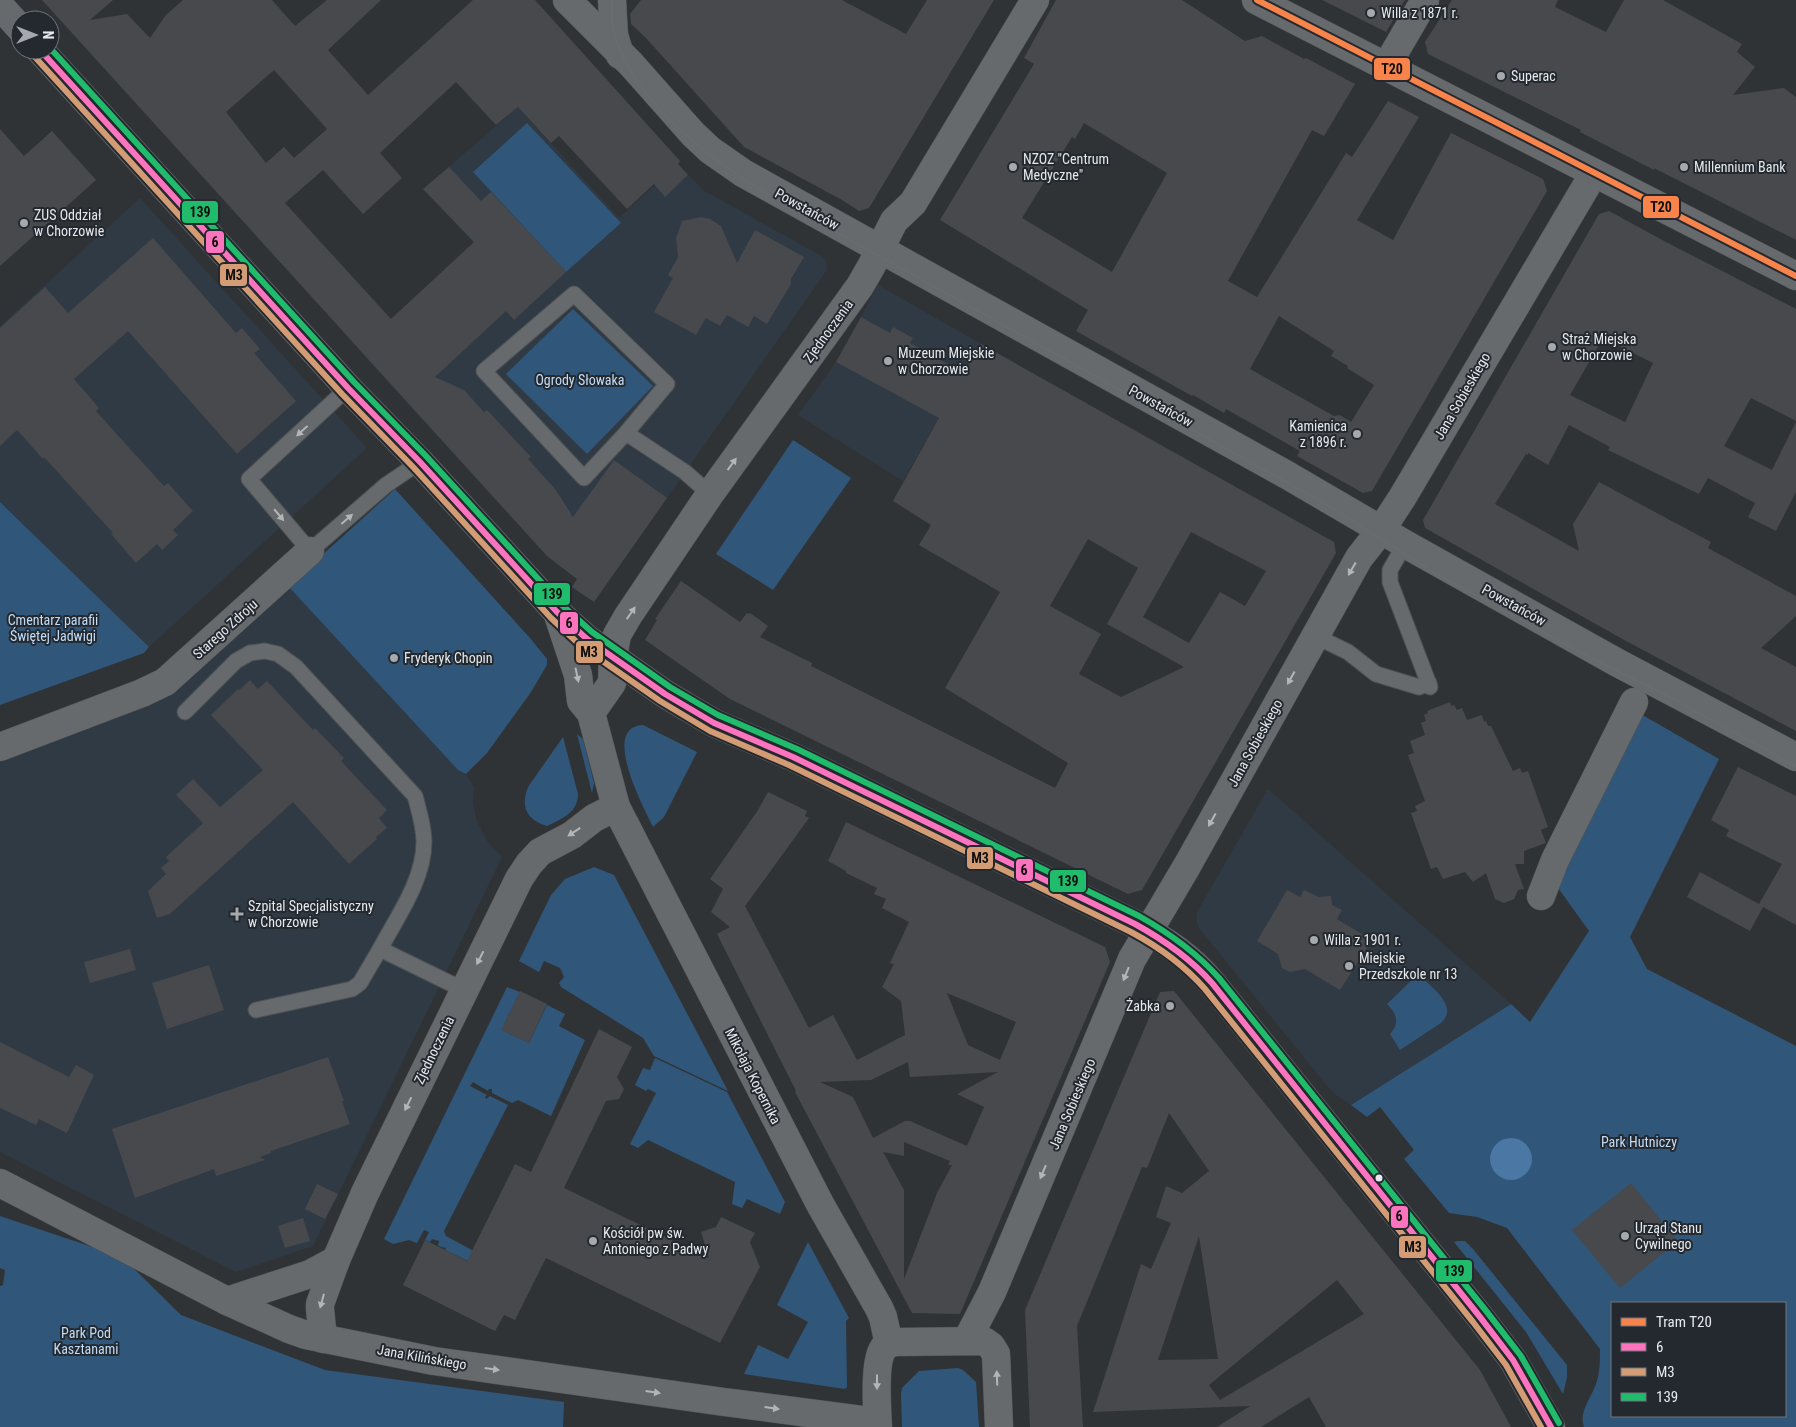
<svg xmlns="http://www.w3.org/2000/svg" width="1796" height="1427" viewBox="0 0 1796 1427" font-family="'Roboto Condensed',sans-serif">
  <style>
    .built { fill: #303a44 }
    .green { fill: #305679; fill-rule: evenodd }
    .water { fill: #4a77a3 }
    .building { fill: #47494c; fill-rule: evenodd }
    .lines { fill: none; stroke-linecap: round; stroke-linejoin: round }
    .lane-casing { stroke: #4e5153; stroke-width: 17 }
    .street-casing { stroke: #4e5153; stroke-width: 29 }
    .secondary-casing { stroke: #4e5153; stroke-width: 29 }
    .lane { stroke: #676a6c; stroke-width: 15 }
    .street { stroke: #676a6c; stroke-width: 28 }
    .secondary { stroke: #676a6c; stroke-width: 28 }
    .tram { stroke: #6c6e70; stroke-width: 1 }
    .bus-1-casing { stroke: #23292f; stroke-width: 10 }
    .bus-2-casing { stroke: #23292f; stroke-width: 10 }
    .bus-3-casing { stroke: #23292f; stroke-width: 10 }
    .bus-1 { stroke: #fc73be; stroke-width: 6 }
    .bus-2 { stroke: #d39c74; stroke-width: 6 }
    .bus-3 { stroke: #20bc6c; stroke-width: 6 }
    .tram-1-casing { stroke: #23292f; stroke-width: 10 }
    .tram-1 { stroke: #f8844c; stroke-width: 6 }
    .oneway { fill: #b3b6b9 }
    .poi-dot { fill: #a6a9ad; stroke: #23292f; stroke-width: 2 }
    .bus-dot { fill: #e5e9ed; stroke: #23292f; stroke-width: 2 }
    .labels { text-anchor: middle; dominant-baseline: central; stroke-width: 4; stroke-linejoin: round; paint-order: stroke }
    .poi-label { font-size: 14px; fill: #e5e9ed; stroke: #23292f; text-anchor: start }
    .street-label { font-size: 14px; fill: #e5e9ed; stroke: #23292f }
    .park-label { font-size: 14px; fill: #c1dcf8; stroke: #23292f }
    .line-badge { stroke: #23292f; stroke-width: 2 }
    .pale-badge-label { font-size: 14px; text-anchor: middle; font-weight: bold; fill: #111 }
  </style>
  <rect width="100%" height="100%" fill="#303336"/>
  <g class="built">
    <polygon points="518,107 619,218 678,164 703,190 825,258 827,270 594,602 572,587 577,579 547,556 358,349 474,243 423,189"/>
    <polygon points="140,198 367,448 149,647 0,502 0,326"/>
    <polygon points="878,285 981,344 903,481 798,415 836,362"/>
    <polygon points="288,586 458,770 466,774 474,787 473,802 476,819 487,841 502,857 313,1246 236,1272 0,1152 0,758 169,693"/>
    <polygon points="1268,789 1511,1004 1351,1105 1332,1092 1199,928 1197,923 1197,912"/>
  </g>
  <g class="green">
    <polygon points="527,123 621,223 566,272 473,172"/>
    <polygon points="573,309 653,386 587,454 506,374"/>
    <polygon points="793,440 851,478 773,590 716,554"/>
    <polygon points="395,489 530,638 547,659 547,665 531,692 487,753 466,774 458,770 288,586"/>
    <polygon points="0,502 149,647 144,653 0,705"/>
    <path d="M1639,713L1719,759L1630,937L1647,969L1796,1046V1427H1584C1578,1411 1593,1396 1597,1381C1600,1370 1600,1360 1600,1349L1507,1228L1477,1217L1449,1213L1404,1159L1414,1150L1380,1107L1367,1117L1351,1105L1511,1004L1530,1022L1589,931L1556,885ZM1612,1303H1785V1416H1612Z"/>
    <path d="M643,725L697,752L664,817L653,827C644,808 600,727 643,725Z"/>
    <polygon points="577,734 583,739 594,783 592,793"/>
    <path d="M563,737L578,794C578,813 561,819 547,826C527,820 520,807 528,787Z"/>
    <polygon points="594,867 614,875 728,1091 654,1056 643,1038 561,987 559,983 564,977 560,968 544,961 539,972 519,961 551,895 565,879"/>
    <path d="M1418,974C1430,986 1460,1006 1441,1023L1400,1050L1390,1034C1400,1023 1397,1014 1387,1004Z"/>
    <polygon points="507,987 520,992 502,1030 529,1043 547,1005 565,1014 559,1026 585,1040 551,1116 518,1100 512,1103 492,1093 492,1089 489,1089 488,1091 473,1082 470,1086 487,1095 485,1097 486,1099 490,1096 508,1105 444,1231 446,1236 490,1260 472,1263 445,1250 446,1248 438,1246 439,1241 432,1239 430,1242 425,1240 429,1232 424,1230 417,1243 409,1240 393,1244 384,1239"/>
    <polygon points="655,1058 727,1092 785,1202 780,1214 747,1199 742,1208 732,1204 735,1182 648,1140 638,1148 630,1144 656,1093 648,1089 646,1091 635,1085 643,1068 650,1070"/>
    <polygon points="0,1216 122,1257 181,1315 325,1370 564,1402 563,1427 0,1427 0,1286 3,1285 5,1270 0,1268"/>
    <polygon points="1458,1241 1465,1241 1473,1249 1567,1365 1567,1377 1563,1394 1526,1332 1454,1242"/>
    <polygon points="808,1242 849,1318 846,1321 847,1387 845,1389 744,1374 758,1345 788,1359 808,1322 777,1305"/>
    <polygon points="958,1368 963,1370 976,1382 979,1427 902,1427 901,1394 902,1388 919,1371"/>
  </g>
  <circle class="water" cx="1511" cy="1159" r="21"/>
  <g class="building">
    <path d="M42,0H113L90,20L127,14L150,38L166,15L183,0H272L295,26L327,0H381L328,50L368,95L473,0H535L680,161L678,164L688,175L665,197L654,184L627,209L559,136L551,143L518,107L496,125L456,82L380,153L402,178L363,214L323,170L285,203L391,319L474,242L423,189L449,167L481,201L491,192L566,272L514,320L506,311L435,377L464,390L484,412L487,410L531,457L528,459L556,490L573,517L614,460L667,498L594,602L572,587L577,579L547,556ZM274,70L327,129L294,158L284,147L266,163L226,112Z"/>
    <polygon points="641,0 842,0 906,34 927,0 994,0 869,208 859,211 842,200 744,147 646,38 631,24 630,14"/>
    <path d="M1056,0H1182L1245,41L1262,36L1304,59L1306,58L1355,84L1324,136L1312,130L1228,281L1257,297L1346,153L1352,157L1388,101L1419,117L1357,220L1393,240L1451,133L1543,179L1547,191L1372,491L1363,493L1297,456L1300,451L1226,409L1224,413L1193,395L1192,396L1076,331L1088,310L940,220L1034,64L1024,58ZM1084,123L1167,173L1112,272L1022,218L1072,137L1075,139ZM1279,316L1334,351L1331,356L1348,366L1347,368L1374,385L1351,422L1340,415L1334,416L1250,369Z"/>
    <polygon points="1322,0 1405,0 1386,32"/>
    <polygon points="1452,0 1558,0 1555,7 1606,32 1624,0 1663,0 1742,44 1737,52 1755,67 1733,95 1784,88 1796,97 1796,240 1654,168 1654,170 1619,152 1580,132 1581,130 1428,54 1425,42"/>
    <polygon points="0,129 24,156 52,131 96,180 0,266"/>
    <path d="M1609,211L1666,242L1796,309V421L1751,398L1724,446L1772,470L1796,422V492L1776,531L1748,517L1755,503L1708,478L1699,494L1608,450L1610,447L1569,425L1548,465L1528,453V455L1526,454L1495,504L1579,551L1573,524L1599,482L1711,542L1708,548L1796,596V616L1761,648L1796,667V731L1626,641L1425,528L1423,520L1599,214ZM1603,338L1653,363L1625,422L1570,395Z"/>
    <polygon points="701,217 710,219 721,226 737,263 755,230 804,257 791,279 791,284 767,324 754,316 748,327 727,315 720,326 706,318 696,335 654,312 673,278 668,275 678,257 676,238 682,221"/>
    <polygon points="153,238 236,333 242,328 260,349 254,353 296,401 237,454 128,331 74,379 99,408 96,411 122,440 164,486 168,483 193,511 173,530 178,535 162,550 157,544 136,563 111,534 113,533 44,457 43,459 17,430 0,446 0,328 45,287 68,313"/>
    <path d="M861,317L890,333L893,327L913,338L910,343L964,373L981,344L1334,542L1336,553L1142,890L1128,894L730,699L645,640L657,620L655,619L681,581L740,622L747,613L749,614L750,613L768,626L760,637L812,663L811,666L1055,788L1068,763L945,688L1000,592L919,545L931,525L893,501L939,418L836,362ZM1191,532L1266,571L1245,606L1220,592L1189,643L1143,617ZM1088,539L1138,568L1107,624L1184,667L1121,697L1079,674L1101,634L1050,606Z"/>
    <polygon points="250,680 258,689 267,681 313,730 315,728 344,758 341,761 387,810 379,818 387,828 376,837 377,839 349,864 293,802 170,914 157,918 148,891 166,874 161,868 169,861 166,857 203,823 176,795 193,779 220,807 263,770 211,715 238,689 239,690"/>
    <polygon points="1450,702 1451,706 1454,705 1457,710 1462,708 1467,720 1482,715 1484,722 1486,721 1488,726 1491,726 1513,771 1520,768 1522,773 1528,771 1548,827 1541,830 1546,843 1524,851 1524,864 1515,864 1524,889 1518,890 1514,899 1504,903 1495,899 1486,873 1473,882 1465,872 1443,879 1437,867 1431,869 1411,813 1417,811 1415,806 1425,801 1408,755 1414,753 1410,741 1425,735 1421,723 1426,721 1424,715 1428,713 1427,711"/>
    <polygon points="1738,767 1796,796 1796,925 1763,907 1750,931 1687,897 1700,872 1759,904 1782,864 1726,836 1729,830 1711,820"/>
    <path d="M768,792L807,811L805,816L809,818L745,906L809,1028L833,1015L857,1060L905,1035L901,1001L882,987L894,964L890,963L909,922L882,908L886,899L874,894L877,888L846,873V871L828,861L846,822L1105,947L1110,962L960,1314L912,1313L795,1092L796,1091L717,934L730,927L711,912L723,889L710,879L758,810ZM947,993L1016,1022L1000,1060L968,1045ZM908,1062L910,1077L998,1072L957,1094L984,1107L967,1146L910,1121H905L873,1138L853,1097L820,1082L871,1080ZM904,1142L950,1161L948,1165H952L937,1193L904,1279V1190L883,1152L904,1156Z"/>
    <polygon points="1287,890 1300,897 1304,890 1319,897 1331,896 1332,905 1342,910 1337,919 1372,940 1340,990 1305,969 1290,972 1282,968 1278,954 1257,941"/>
    <polygon points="130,949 136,970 90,983 84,962"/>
    <polygon points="209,965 224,1010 167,1029 152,983"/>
    <polygon points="520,991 547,1004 529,1043 501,1030"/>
    <path d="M1174,991L1480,1370L1511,1427H1326L1309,1397L1261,1427H1217L1250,1406L1093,1412L1141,1264L1151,1269L1171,1223L1156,1217L1166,1186L1182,1193L1209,1171L1169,1113L1147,1168L1142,1167L1077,1326L1083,1427H1030L1025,1310L1160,992ZM1199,1236L1218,1359L1158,1360ZM1337,1280L1364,1314L1220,1400L1209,1385Z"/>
    <polygon points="599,1029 632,1047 617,1077 624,1089 619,1099 606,1101 564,1188 709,1258 701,1232 716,1227 721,1217 755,1233 750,1242 760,1267 720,1343 546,1258 515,1320 504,1315 495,1331 403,1285 425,1240 467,1261 515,1164 531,1172"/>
    <polygon points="0,1042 69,1077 76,1065 94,1075 67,1133 39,1119 36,1125 0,1108"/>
    <polygon points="328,1057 344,1101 342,1101 350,1124 271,1151 271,1153 260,1157 265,1160 216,1176 214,1169 135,1198 112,1129"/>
    <polygon points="1631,1183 1678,1241 1620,1288 1572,1230"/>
    <polygon points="317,1184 338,1194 325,1219 305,1209"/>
    <polygon points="303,1218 310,1241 285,1248 278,1226"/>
  </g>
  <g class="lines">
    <g class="lane-casing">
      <g id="lane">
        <polyline points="348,388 249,479 310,551 386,485 420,462"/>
        <polyline points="626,433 667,384 574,294 484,371 584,478 626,433 685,472 710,494"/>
        <polyline points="1405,544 1390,570 1390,582 1430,687"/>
        <polyline points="1315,636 1348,652 1376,674 1419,687 1429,683"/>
        <path d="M185,712L236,661L250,653L265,651L278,654L296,667L415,796C419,811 424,826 424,842C424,880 397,917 380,949"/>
        <polyline points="256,1010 352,989 360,983 380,949 464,990"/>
      </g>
    </g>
    <g class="street-casing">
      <g id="street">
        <polyline points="567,0 631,64 693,134 710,150 743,173 1287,475 1405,544 1616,662 1796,757"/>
        <polyline points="612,0 614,35 620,55"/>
        <polyline points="1256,0 1796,276"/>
        <polyline points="1386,67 1425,0"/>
        <polyline points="557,612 578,675 581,701 591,713 616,807 820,1204 879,1308 883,1317 889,1344"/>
        <polyline points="591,713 612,683 613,657 617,635 628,616 710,494 860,286 872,265 894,221 913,203 1035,0"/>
        <polyline points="0,747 142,693 165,682 310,551"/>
        <polyline points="1541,896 1555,860 1634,702"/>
        <polyline points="0,1183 227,1301 289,1329 306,1335 434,1361 724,1402 877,1422"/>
        <polyline points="227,1301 310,1274 336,1260"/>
        <polyline points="323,1339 320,1309 320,1304 336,1260 365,1193 519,879 529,864 540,852 572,835 594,818 616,807"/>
        <polyline points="967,1340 992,1292 1132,959 1187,866 1359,558 1381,530 1402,498 1594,173"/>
        <path d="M878,1427C877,1410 874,1362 883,1349C886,1344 891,1343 896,1342L984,1341L991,1346L996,1354L999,1427"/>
      </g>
    </g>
    <g class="secondary-casing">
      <g id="secondary">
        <polyline points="0,6 20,28"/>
        <path d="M40,50L348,388L420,462L557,612L587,639L665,694L714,723L793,757L1135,924C1165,940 1190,957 1212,983L1480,1317L1513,1360L1551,1427"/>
      </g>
    </g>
    <use href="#lane" class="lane"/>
    <use href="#street" class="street"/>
    <use href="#secondary" class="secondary"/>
    <path class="tram" d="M612,0C604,82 706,157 769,195L1324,503L1435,573L1595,660L1671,698L1796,766"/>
    <g class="bus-1-casing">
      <path id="bus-1" d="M40,50L348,388L420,462L557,612L587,639L665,694L714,723L793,757L1135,924C1164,940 1190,958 1212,983L1480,1317L1513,1360L1551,1427"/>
    </g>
    <g class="bus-2-casing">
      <path id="bus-2" d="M34,56L342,394L414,468L551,618L581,646L660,701L710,731L789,765L1131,932C1159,947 1184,965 1205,989L1473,1322L1506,1365L1541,1427"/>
    </g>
    <g class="bus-3-casing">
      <path id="bus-3" d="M50,48L354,382L426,456L563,606L592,632L670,687L718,715L797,749L1139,916C1169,933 1196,952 1219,978L1487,1312L1521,1356L1559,1423"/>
    </g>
    <use href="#bus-1" class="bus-1"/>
    <use href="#bus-2" class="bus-2"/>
    <use href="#bus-3" class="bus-3"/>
    <g class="tram-1-casing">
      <polyline id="tram-1" points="1257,0 1796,276"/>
    </g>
    <use href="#tram-1" class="tram-1"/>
  </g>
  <defs><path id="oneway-solid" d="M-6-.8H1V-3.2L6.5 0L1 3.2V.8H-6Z" transform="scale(1.25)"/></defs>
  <g class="oneway">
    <use href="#oneway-solid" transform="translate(302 431) rotate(137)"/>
    <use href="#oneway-solid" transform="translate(732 464) rotate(-54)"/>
    <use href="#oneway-solid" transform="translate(279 515) rotate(50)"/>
    <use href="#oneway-solid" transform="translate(347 519) rotate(-41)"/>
    <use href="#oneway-solid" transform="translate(1352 569) rotate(120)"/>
    <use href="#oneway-solid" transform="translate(631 613) rotate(-55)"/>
    <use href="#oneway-solid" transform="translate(577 675) rotate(78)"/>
    <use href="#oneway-solid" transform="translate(1291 678) rotate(119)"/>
    <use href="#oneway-solid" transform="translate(1212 820) rotate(119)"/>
    <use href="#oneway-solid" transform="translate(574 832) rotate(147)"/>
    <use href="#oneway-solid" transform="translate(480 958) rotate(117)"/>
    <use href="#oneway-solid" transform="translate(1126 974) rotate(112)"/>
    <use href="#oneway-solid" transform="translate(408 1104) rotate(116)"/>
    <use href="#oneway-solid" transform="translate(1043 1172) rotate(113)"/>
    <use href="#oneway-solid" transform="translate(322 1301) rotate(105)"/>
    <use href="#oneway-solid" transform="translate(492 1369) rotate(8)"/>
    <use href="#oneway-solid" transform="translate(997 1378) rotate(-92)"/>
    <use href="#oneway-solid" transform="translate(877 1382) rotate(90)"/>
    <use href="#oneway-solid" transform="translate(653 1392) rotate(8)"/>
    <use href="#oneway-solid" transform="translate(772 1408) rotate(8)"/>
  </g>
  <g class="poi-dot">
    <circle cx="1371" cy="13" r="5"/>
    <circle cx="1501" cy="76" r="5"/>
    <circle cx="1013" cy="167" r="5"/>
    <circle cx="1684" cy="167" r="5"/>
    <circle cx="24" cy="223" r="5"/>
    <circle cx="1552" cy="347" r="5"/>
    <circle cx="888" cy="361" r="5"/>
    <circle cx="1357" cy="434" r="5"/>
    <circle cx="394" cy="658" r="5"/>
    <path d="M234.5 906.5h5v5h5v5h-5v5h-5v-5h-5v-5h5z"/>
    <circle cx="1314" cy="940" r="5"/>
    <circle cx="1349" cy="966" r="5"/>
    <circle cx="1170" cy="1006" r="5"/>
    <circle cx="1625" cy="1236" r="5"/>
    <circle cx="593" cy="1241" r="5"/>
  </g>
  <circle class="bus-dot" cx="1379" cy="1178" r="4.5"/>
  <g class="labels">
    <g class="poi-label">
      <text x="1381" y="13">Willa z 1871 r.</text>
      <text x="1511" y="76">Superac</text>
      <text x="1023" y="159">NZOZ "Centrum<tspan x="1023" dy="16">Medyczne"</tspan></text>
      <text x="1694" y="167">Millennium Bank</text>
      <text x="34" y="215">ZUS Oddział<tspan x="34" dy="16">w Chorzowie</tspan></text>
      <text x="1562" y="339">Straż Miejska<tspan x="1562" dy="16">w Chorzowie</tspan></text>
      <text x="898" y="353">Muzeum Miejskie<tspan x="898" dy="16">w Chorzowie</tspan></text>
      <text x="1347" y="426" text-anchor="end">Kamienica<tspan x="1347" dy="16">z 1896 r.</tspan></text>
      <text x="404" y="658">Fryderyk Chopin</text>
      <text x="248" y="906">Szpital Specjalistyczny<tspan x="248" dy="16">w Chorzowie</tspan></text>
      <text x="1324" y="940">Willa z 1901 r.</text>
      <text x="1359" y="958">Miejskie<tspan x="1359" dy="16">Przedszkole nr 13</tspan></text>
      <text x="1160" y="1006" text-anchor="end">Żabka</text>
      <text x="1635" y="1228">Urząd Stanu<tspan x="1635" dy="16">Cywilnego</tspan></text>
      <text x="603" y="1233">Kościół pw św.<tspan x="603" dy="16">Antoniego z Padwy</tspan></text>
    </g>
    <g class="street-label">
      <text transform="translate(807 209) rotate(29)">Powstańców</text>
      <text transform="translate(828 331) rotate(-54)">Zjednoczenia</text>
      <text transform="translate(1462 396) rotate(-60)">Jana Sobieskiego</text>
      <text transform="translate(1161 406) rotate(29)">Powstańców</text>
      <text transform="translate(1514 605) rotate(29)">Powstańców</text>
      <text transform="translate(225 629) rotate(-42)">Starego Zdroju</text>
      <text transform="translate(1255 743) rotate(-61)">Jana Sobieskiego</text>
      <text transform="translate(434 1050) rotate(-64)">Zjednoczenia</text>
      <text transform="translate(753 1076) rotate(63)">Mikołaja Kopernika</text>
      <text transform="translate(1072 1104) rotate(-67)">Jana Sobieskiego</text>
      <text transform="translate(422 1357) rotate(10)">Jana Kilińskiego</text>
    </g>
    <g class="park-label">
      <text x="580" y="380">Ogrody Słowaka</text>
      <text x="53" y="620">Cmentarz parafii<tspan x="53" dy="16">Świętej Jadwigi</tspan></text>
      <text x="1639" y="1142">Park Hutniczy</text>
      <text x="86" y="1333">Park Pod<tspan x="86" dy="16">Kasztanami</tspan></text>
    </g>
  </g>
  <g class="line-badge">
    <rect x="1373" y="57" width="38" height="24" rx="5" fill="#f8844c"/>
    <rect x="1642" y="195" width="38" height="24" rx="5" fill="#f8844c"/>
    <rect x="181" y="200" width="38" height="24" rx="5" fill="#20bc6c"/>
    <rect x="205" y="230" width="20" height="24" rx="5" fill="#fc73be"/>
    <rect x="219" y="263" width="29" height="24" rx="5" fill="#d39c74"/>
    <rect x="533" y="582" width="38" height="24" rx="5" fill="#20bc6c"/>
    <rect x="559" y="611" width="20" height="24" rx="5" fill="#fc73be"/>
    <rect x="575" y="640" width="29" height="24" rx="5" fill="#d39c74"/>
    <rect x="966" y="846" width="28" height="24" rx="5" fill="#d39c74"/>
    <rect x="1015" y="858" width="19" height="24" rx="5" fill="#fc73be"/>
    <rect x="1049" y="869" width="38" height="24" rx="5" fill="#20bc6c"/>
    <rect x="1390" y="1205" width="19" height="24" rx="5" fill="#fc73be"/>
    <rect x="1398" y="1235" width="29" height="24" rx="5" fill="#d39c74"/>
    <rect x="1435" y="1259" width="38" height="24" rx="5" fill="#20bc6c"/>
  </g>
  <g class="pale-badge-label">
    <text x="1392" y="74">T20</text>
    <text x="1661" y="212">T20</text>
    <text x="200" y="217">139</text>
    <text x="215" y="247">6</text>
    <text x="234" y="280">M3</text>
    <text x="552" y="599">139</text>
    <text x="569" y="628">6</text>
    <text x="589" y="657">M3</text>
    <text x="980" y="863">M3</text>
    <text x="1024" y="875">6</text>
    <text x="1068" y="886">139</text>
    <text x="1399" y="1221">6</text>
    <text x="1413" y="1252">M3</text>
    <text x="1454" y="1276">139</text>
  </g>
  <rect x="1611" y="1302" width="175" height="115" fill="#23292f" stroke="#71767b"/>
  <rect x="1621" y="1318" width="25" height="8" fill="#f8844c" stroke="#71767b"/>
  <text x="1656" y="1327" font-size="15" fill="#e5e9ed">Tram T20</text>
  <rect x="1621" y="1343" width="25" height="8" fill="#fc73be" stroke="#71767b"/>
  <text x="1656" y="1352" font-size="15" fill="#e5e9ed">6</text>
  <rect x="1621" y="1368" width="25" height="8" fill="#d39c74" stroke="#71767b"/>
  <text x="1656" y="1377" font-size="15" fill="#e5e9ed">M3</text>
  <rect x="1621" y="1393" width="25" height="8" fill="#20bc6c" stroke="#71767b"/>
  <text x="1656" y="1402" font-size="15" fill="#e5e9ed">139</text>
  <g transform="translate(35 35) rotate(90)"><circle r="24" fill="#23292f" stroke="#71767b"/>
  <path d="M0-4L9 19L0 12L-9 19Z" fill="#a6a9ad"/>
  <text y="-8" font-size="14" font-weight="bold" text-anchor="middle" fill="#e5e9ed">N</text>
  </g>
</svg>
